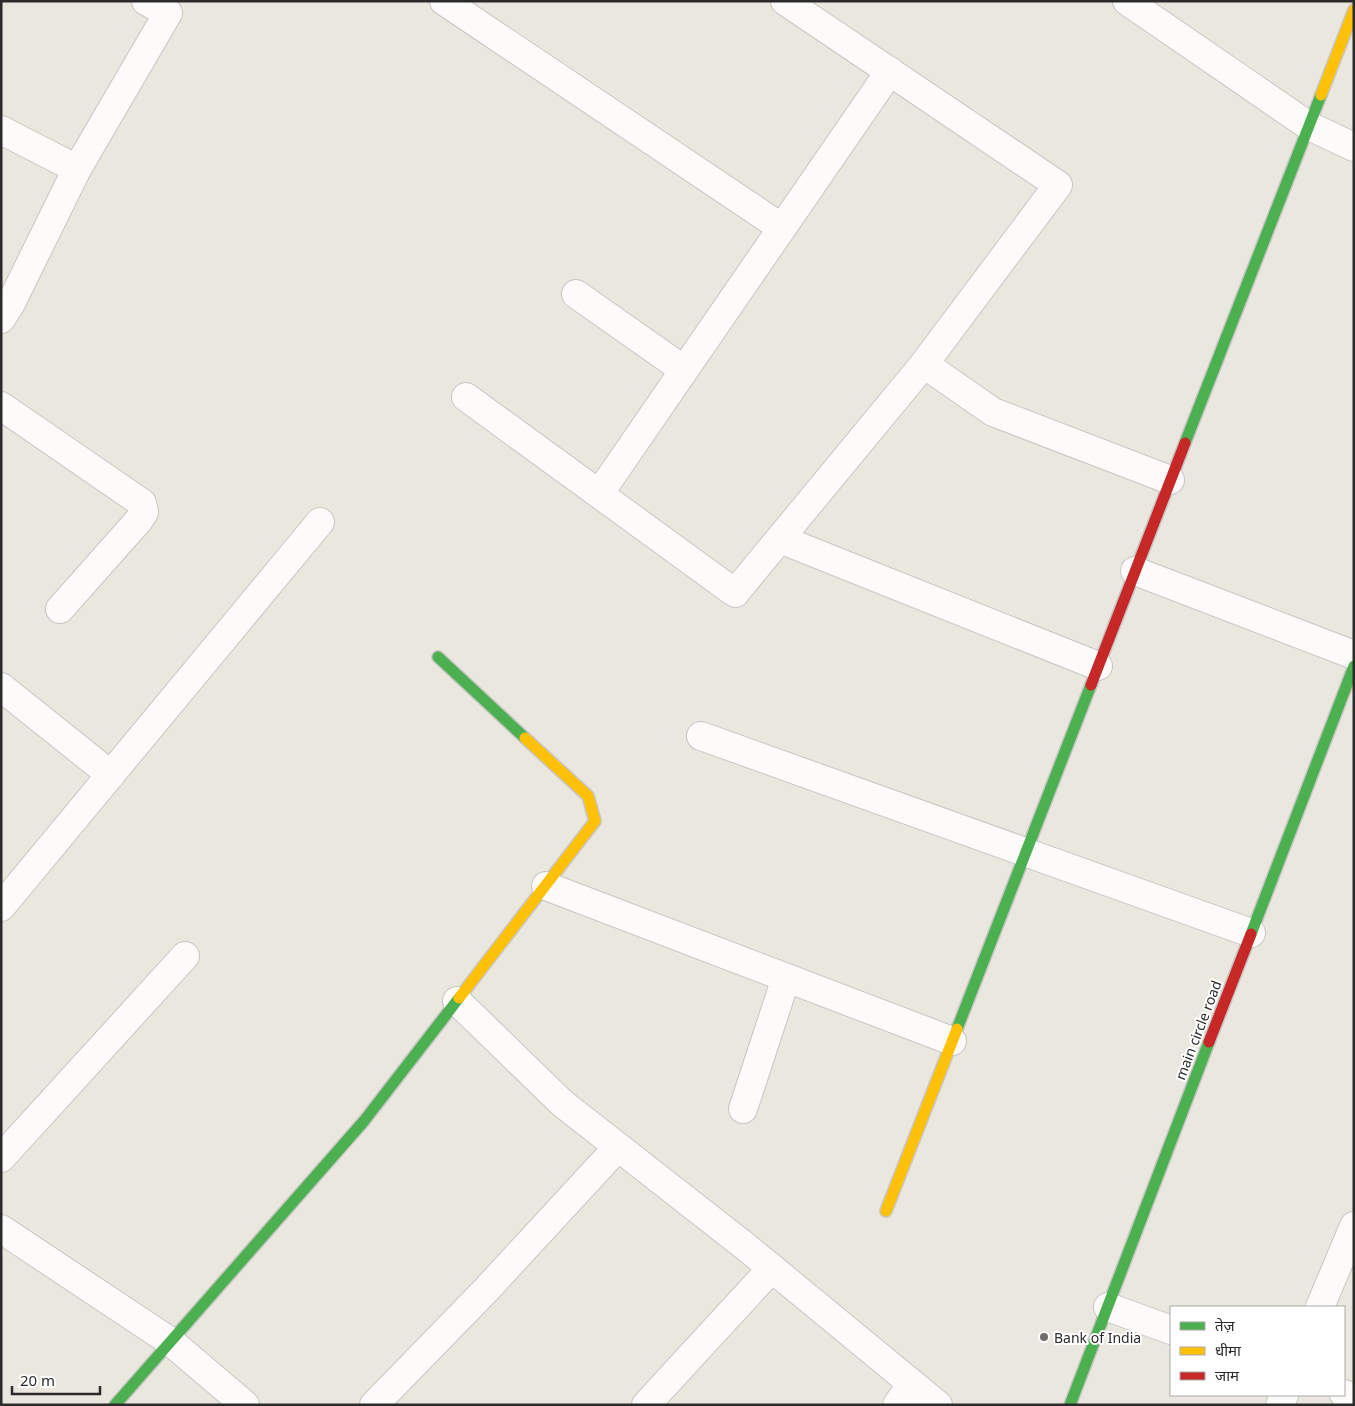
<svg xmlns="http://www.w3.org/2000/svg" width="1355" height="1406" viewBox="0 0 1355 1406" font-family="'Noto Sans','Noto Sans Devanagari',sans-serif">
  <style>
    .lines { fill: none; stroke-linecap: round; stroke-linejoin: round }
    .street-casing { stroke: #c7c6c5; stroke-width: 30 }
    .fast-casing { stroke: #c7c6c5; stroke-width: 14 }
    .slow-casing { stroke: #c7c6c5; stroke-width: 14 }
    .jam-casing { stroke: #c7c6c5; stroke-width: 14 }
    .street { stroke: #fcfbfa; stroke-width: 28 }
    .fast { stroke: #4caf50; stroke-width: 11 }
    .slow { stroke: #ffc107; stroke-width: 11 }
    .jam { stroke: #c62828; stroke-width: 11 }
    .poi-dot { fill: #6e6d6a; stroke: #fff; stroke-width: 2 }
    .labels { text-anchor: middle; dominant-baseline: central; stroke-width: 4; stroke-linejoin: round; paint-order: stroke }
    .street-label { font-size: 14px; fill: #2b2b2b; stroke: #fff }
    .poi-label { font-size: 14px; fill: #2b2b2b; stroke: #fff; text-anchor: start }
  </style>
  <rect width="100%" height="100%" fill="#eae7df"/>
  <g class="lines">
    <g class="street-casing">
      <g id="street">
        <polyline points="444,1 782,228"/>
        <polyline points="785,1 1058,185 924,364 993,412 1170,480"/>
        <polyline points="1127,1 1309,126 1354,147"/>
        <polyline points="1,130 77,169 10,305 1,319"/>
        <polyline points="77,169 168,13 146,1"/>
        <polyline points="576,294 684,370"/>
        <polyline points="466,397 735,593 924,364"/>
        <polyline points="1,406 142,503 144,512 139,520 60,609"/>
        <polyline points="599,494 890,71"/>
        <polyline points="780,539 1098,666"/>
        <polyline points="1135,571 1354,655"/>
        <polyline points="1,687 111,775"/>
        <polyline points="701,736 1251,933"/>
        <polyline points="546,886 952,1041"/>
        <polyline points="1,907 320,522"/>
        <polyline points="457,1001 562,1103 746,1247 938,1405"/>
        <polyline points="743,1109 786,978"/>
        <polyline points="1,1158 185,956"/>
        <polyline points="1,1229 171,1342 245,1405"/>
        <polyline points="1108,1307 1171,1330"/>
        <polyline points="1320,1307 1354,1226"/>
        <polyline points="1344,1394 1354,1398"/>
        <polyline points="374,1405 486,1290 618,1147"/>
        <polyline points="646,1405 772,1268"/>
        <polyline points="897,1405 912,1384"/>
        <polyline points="1280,1405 1284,1395"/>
      </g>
    </g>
    <g class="fast-casing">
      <g id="fast">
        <polyline points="1185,443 1321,95"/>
        <polyline points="438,657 525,738"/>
        <polyline points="1251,934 1354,666"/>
        <polyline points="957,1029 1091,685"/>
        <polyline points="115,1405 364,1121 459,998"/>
        <polyline points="1070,1405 1209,1042"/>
      </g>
    </g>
    <g class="slow-casing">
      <g id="slow">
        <polyline points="1321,95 1354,10"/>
        <polyline points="459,998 595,821 588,796 525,738"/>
        <polyline points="886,1211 957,1029"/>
      </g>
    </g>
    <g class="jam-casing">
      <g id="jam">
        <polyline points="1091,685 1185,443"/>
        <polyline points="1209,1042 1251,934"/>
      </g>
    </g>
    <use href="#street" class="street"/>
    <use href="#fast" class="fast"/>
    <use href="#slow" class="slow"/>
    <use href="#jam" class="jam"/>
  </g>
  <circle class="poi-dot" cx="1044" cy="1337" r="5"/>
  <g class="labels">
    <g class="street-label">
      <text transform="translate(1198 1030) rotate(-69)">main circle road</text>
    </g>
    <g class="poi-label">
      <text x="1054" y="1337">Bank of India</text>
    </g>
  </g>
  <rect width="1355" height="1406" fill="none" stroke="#2b2b2b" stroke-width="5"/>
  <rect x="1170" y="1306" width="175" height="90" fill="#ffffff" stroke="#aaaaaa"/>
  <rect x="1180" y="1322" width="25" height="8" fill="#4caf50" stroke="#aaaaaa"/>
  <text x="1215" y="1331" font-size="15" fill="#2b2b2b">तेज़</text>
  <rect x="1180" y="1347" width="25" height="8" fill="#ffc107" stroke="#aaaaaa"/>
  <text x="1215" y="1356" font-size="15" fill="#2b2b2b">धीमा</text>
  <rect x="1180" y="1372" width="25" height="8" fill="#c62828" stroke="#aaaaaa"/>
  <text x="1215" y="1381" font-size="15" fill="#2b2b2b">जाम</text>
  <path d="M12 1386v8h88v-8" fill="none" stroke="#2b2b2b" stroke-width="2.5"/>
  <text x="20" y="1386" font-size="15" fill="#2b2b2b" stroke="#ffffff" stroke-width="4" paint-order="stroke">20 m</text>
</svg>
